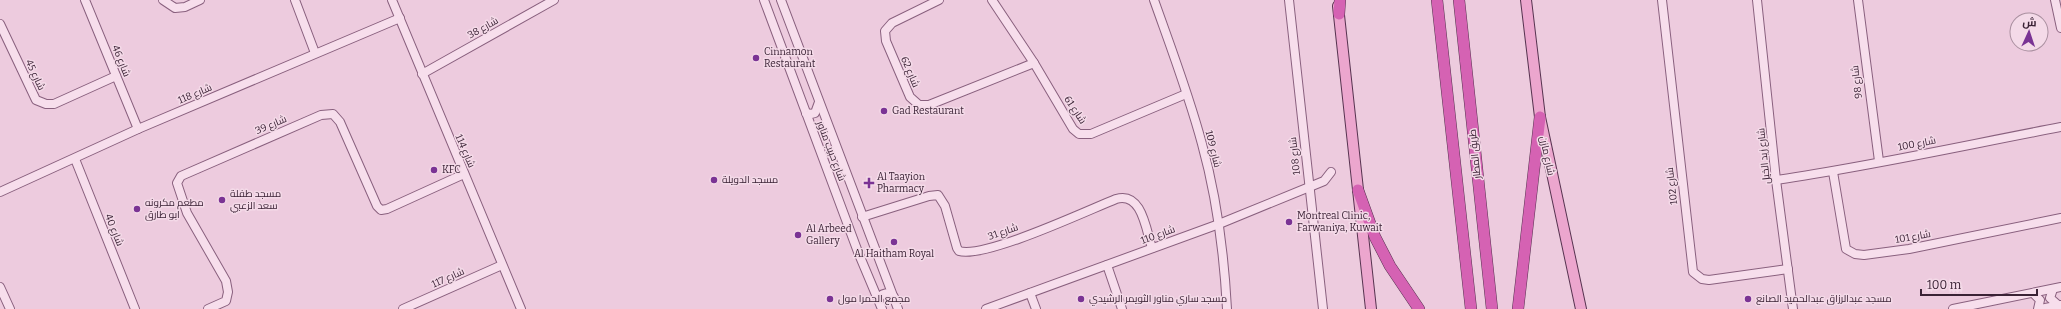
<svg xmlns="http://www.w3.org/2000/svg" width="2061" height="309" viewBox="0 0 2061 309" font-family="Bitter,Cairo,serif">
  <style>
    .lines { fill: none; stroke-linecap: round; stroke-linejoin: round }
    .minor-casing { stroke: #89607e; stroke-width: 10 }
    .major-casing { stroke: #573350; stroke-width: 12 }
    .highway-casing { stroke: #573350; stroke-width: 12 }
    .minor { stroke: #f7deec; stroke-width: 8 }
    .major { stroke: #eca6ce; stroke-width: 10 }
    .highway { stroke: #d562b3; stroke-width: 11 }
    .poi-dot { fill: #7a3394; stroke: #f4dae8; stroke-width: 1.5 }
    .labels { text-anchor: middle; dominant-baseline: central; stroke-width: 3; stroke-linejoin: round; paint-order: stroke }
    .street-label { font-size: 10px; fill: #3a2235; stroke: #f4dae8 }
    .poi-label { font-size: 10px; fill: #3a2235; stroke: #f4dae8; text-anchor: start }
  </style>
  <rect width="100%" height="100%" fill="#edcbde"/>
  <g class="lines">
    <g class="minor-casing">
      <g id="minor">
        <polyline points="85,0 138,129"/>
        <polyline points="163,0 175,8 185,7 200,0"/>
        <polyline points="295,0 315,53"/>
        <polyline points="392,0 521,309"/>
        <polyline points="764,0 858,252 882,309"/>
        <polyline points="781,0 898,309"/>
        <polyline points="939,0 892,23 885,31 886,41 910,97 919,105 929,105 1034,63"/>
        <polyline points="992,0 1034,63 1073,129 1079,134 1091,134 1186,94"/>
        <path d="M1154,0C1171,48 1189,95 1202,144C1217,198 1224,253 1227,309"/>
        <polyline points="1289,0 1323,309"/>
        <polyline points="1662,0 1693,272 1702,279 1709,280 1788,269"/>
        <polyline points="1757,0 1776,180 1793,309"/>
        <polyline points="1858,0 1879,161"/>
        <polyline points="2055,0 2061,28"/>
        <polyline points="0,24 36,100 46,104 54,104 116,76"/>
        <polyline points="422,74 554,0"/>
        <polyline points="806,113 811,114 815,113 819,102"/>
        <polyline points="75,159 135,309"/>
        <polyline points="1833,172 1846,249 1855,254 1864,255 1909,249 2061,218"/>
        <path d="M1776,180C1872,166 1966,145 2061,127"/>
        <polyline points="0,192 138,129 400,18"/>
        <path d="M862,217L929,196L938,195L945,206L957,248L959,251C984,259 1086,211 1116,199C1142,191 1146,230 1152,248"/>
        <polyline points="1107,265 1122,309"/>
        <polyline points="0,287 10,309"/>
        <polyline points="2053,289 2050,298 2058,305"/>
        <polyline points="1030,293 1036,309"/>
        <polyline points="2033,293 2040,300 2038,309"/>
        <path d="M878,300C881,294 884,293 890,293L894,297"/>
        <polyline points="208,309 226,301 228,292 226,281 187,213 177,183 181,176 321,115 333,114 340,122 377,206 381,210 387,209 464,174"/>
        <polyline points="403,309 502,265"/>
        <polyline points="986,309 1219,224 1324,181 1331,172"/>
        <polyline points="1953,309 2061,287"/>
        <polyline points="2040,309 2061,305"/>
      </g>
    </g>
    <g class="major-casing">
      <g id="major">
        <polyline points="1526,0 1540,117 1581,309"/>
        <polyline points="1338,6 1371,309"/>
      </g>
    </g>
    <g class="highway-casing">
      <g id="highway">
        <polyline points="1437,0 1471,309"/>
        <polyline points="1459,0 1492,309"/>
        <polyline points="1339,14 1340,0"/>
        <polyline points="1358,190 1375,237 1390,266 1419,309"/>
        <polyline points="1518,309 1540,117"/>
      </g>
    </g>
    <use href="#minor" class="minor"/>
    <use href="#major" class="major"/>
    <use href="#highway" class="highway"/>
  </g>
  <g class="poi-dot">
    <circle cx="756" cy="58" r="4"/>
    <circle cx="884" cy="111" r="4"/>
    <circle cx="434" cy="170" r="4"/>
    <circle cx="714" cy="180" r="4"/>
    <path d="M867 177h4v4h4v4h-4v4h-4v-4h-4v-4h4z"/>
    <circle cx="222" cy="200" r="4"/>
    <circle cx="137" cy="209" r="4"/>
    <circle cx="1289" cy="222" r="4"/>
    <circle cx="798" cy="235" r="4"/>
    <circle cx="894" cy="242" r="4"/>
    <circle cx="830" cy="299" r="4"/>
    <circle cx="1081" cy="299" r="4"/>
    <circle cx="1748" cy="299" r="4"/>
  </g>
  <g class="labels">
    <g class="street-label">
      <text transform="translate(483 28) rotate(-29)">شارع 38</text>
      <text transform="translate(121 61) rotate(68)">شارع 46</text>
      <text transform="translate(910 72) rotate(67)">شارع 62</text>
      <text transform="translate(35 75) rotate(65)">شارع 45</text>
      <text transform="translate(1857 82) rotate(-97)">شارع 98</text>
      <text transform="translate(195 94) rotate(-23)">شارع 118</text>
      <text transform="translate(1075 110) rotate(56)">شارع 61</text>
      <text transform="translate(271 125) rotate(-23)">شارع 39</text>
      <text transform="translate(1917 144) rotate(-11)">شارع 100</text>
      <text transform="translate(1213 149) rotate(76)">شارع 109</text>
      <text transform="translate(465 151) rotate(67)">شارع 114</text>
      <text transform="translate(831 151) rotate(69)">شارع حبيب مناور</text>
      <text transform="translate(1475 154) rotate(-96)">طريق المطار</text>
      <text transform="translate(1295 156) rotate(-96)">شارع 108</text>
      <text transform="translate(1547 156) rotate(78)">شارع مازن</text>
      <text transform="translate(1764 156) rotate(-96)">شارع زيد الخيل</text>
      <text transform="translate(1672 186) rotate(-97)">شارع 102</text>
      <text transform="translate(114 230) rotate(68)">شارع 40</text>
      <text transform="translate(1003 232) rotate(-19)">شارع 31</text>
      <text transform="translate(1158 235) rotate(-20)">شارع 110</text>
      <text transform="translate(1913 237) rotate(-10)">شارع 101</text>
      <text transform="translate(448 278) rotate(-24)">شارع 117</text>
    </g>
    <g class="poi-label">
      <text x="764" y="52">Cinnamon<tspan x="764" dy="12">Restaurant</tspan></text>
      <text x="892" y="111">Gad Restaurant</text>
      <text x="442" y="170">KFC</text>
      <text x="877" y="177">Al Taayion<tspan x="877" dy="12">Pharmacy</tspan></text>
      <text x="722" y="180">مسجد الدويلة</text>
      <text x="230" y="194">مسجد طفلة<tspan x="230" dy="12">سعد الزعبي</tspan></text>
      <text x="145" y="203">مطعم مكرونه<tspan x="145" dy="12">ابو طارق</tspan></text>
      <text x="1297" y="216">Montreal Clinic,<tspan x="1297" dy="12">Farwaniya, Kuwait</tspan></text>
      <text x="806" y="229">Al Arbeed<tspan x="806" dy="12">Gallery</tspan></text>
      <text x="894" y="254" text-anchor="middle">Al Haitham Royal</text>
      <text x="838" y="299">مجمع الحمرا مول</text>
      <text x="1089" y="299">مسجد ساري مناور الثويمر الرشيدي</text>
      <text x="1756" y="299">مسجد عبدالرزاق عبدالحميد الصانع</text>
    </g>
  </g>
  <g transform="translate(2029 32) rotate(3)"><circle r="19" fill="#f4dae8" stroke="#aa90a0"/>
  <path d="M0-3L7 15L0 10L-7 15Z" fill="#7a3394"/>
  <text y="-6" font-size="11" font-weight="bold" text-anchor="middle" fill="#3a2235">ش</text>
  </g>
  <path d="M1921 289v6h116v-6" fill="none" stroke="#3a2235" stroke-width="2"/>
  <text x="1927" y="289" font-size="12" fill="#3a2235" stroke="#f4dae8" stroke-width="3" paint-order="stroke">100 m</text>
</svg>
